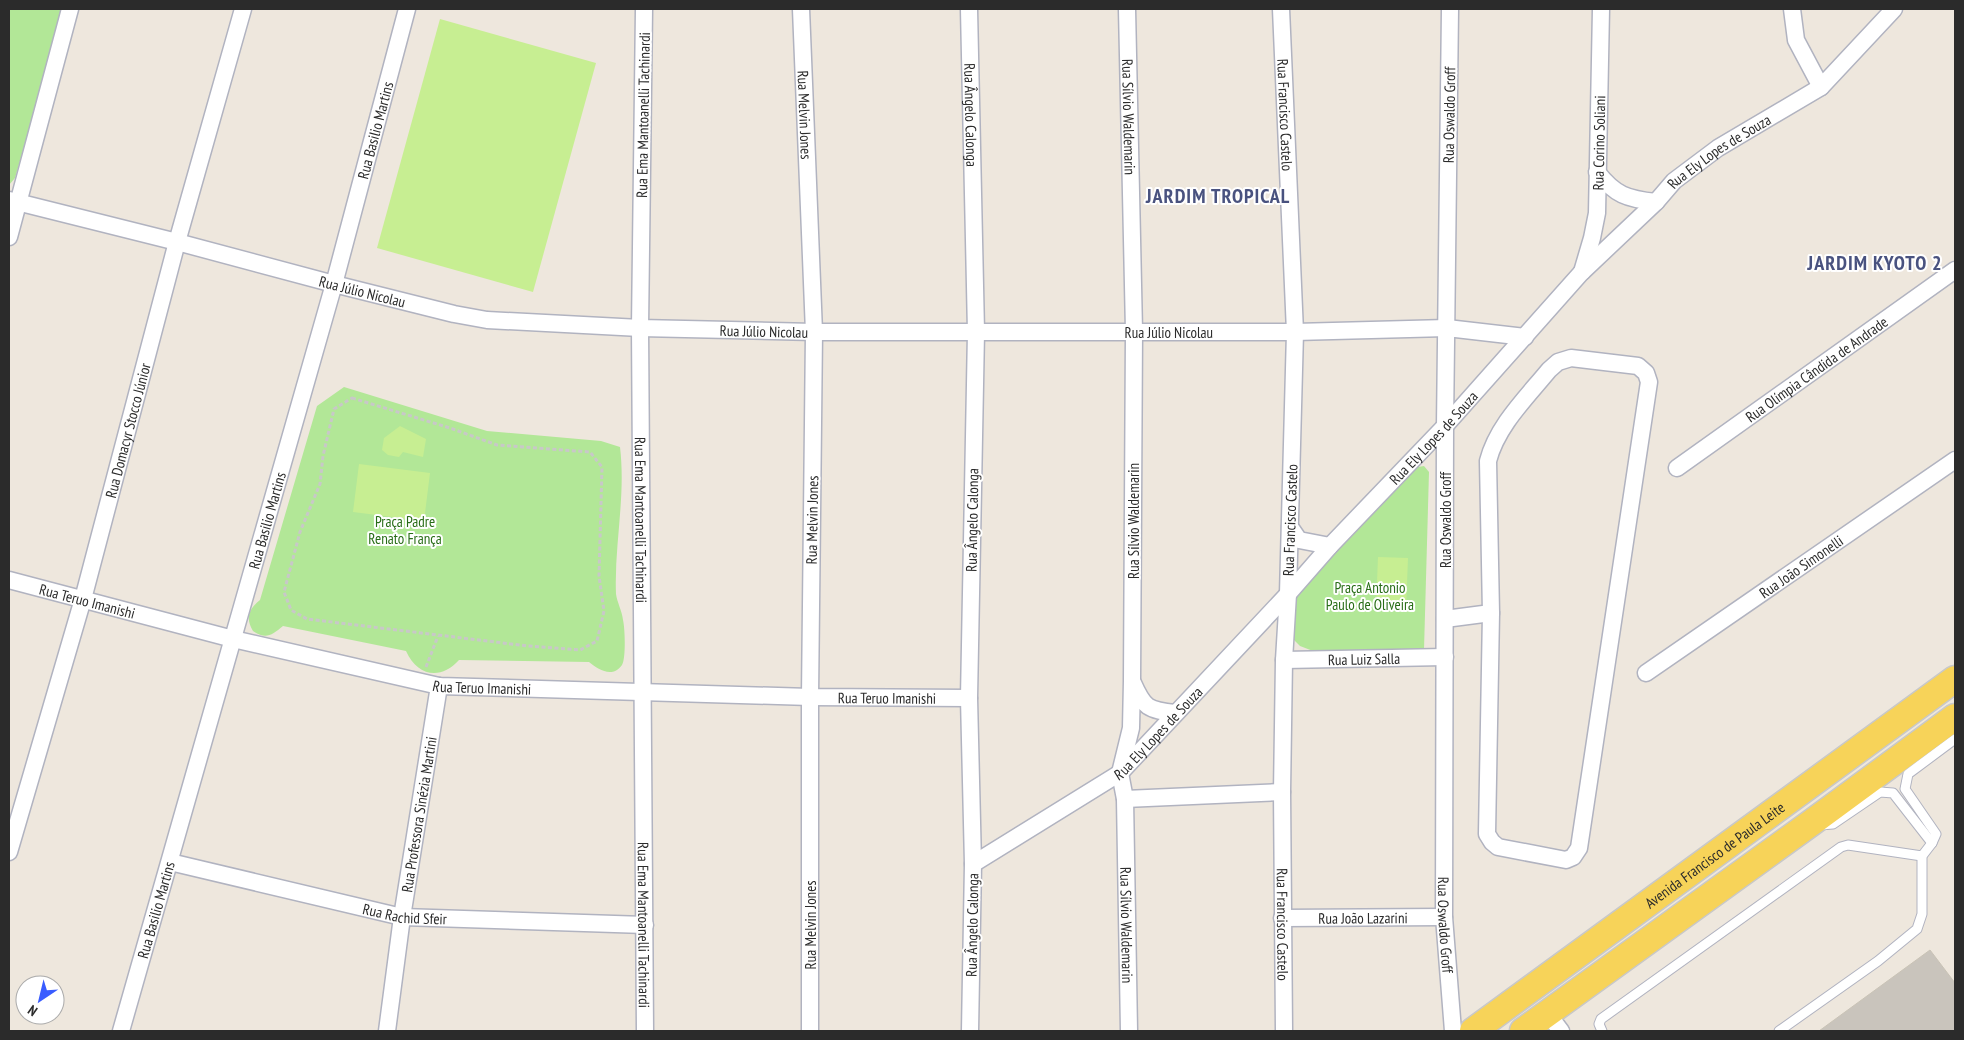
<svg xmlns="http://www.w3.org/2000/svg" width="1964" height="1040" viewBox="0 0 1964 1040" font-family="'PT Sans Narrow',sans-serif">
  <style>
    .green { fill: #b2e797 }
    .pitch { fill: #c7ee92 }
    .building { fill: #c9c4bc; stroke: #c9c3b6 }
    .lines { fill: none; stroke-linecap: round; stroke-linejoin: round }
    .service-casing { stroke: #b1b3c0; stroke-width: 11 }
    .minor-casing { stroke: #b1b3c0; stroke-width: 19 }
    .primary-casing { stroke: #c8c8c8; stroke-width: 29 }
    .path { stroke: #c8c8c8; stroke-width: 3; stroke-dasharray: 4 2.5; stroke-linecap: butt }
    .service { stroke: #fff; stroke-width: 9 }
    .minor { stroke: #fff; stroke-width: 16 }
    .primary { stroke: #f7d359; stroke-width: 26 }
    .labels { text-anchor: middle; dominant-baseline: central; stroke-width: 4; stroke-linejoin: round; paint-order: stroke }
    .street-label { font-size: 15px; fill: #2b2b2b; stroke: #fff }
    .park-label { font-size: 15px; fill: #286d17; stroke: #fff }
    .district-label { font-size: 20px; font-weight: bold; letter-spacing: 1px; fill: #49527f; stroke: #fff }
  </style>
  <rect width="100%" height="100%" fill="#eee7dd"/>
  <g class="green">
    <polygon points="9,9 64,9 15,178 9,185"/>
    <path d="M344,387L487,431L601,441L620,447C626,497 614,545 616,594C617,602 622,611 623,620C625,628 626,659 622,665C612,679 598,669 589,662L459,660C441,680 418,677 406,651L283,626C272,635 266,640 253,631C245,618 249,609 260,600L317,406Z"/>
    <polygon points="1424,466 1429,472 1424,650 1313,651 1300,646 1293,639 1293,595 1418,467"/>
  </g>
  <g class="pitch">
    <polygon points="440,19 596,63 533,292 377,248"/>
    <polygon points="400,426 426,439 423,457 403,452 399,457 388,455 382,450 384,438"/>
    <polygon points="359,464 430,473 424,521 353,512"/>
    <polygon points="1378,557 1408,558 1406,609 1376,608"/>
  </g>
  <polygon class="building" points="1930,950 1955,983 1955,1031 1819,1031"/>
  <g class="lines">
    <g class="service-casing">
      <g id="service">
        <polyline points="1820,825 1833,824 1880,792 1893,793 1932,843"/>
        <polyline points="1602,1031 1599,1024 1601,1019 1841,847 1848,845 1922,856"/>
        <polyline points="1779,1031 1878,961 1917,929 1922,914 1922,856 1932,843 1936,834 1905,789 1908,774 1955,739"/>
      </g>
    </g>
    <g class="minor-casing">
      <g id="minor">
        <path id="s1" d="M644,9L640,328L645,1031"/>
        <path id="s2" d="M801,9L814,332L810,697V1031"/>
        <path id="s3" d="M969,9L976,332L969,698L973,864L970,1031"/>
        <path id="s4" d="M1127,9L1134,331L1132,681L1131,728L1120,773L1125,799L1129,1031"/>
        <path id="s5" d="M1281,9L1295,332L1288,594L1284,660L1282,792L1284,1031"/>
        <path id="s6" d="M1450,9L1445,426L1444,917L1453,1031"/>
        <polyline points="1792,9 1796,40 1821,87"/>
        <path d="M1597,172C1615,195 1627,199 1656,202"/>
        <path id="s7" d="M9,200L177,242L334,284L454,314L487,320L640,328L814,332H1295L1447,328L1525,337"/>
        <polyline points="9,237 70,9"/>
        <path id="s8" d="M1582,272L1592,238L1597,213L1601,9"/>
        <path d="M1571,358L1638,366L1646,373L1649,382L1579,848L1573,857L1566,860L1498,847L1492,842L1487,834L1491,613L1488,461C1497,426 1526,398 1549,370L1558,362Z"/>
        <path id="s9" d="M1677,468L1955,270"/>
        <polyline points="1290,527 1299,540 1330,546"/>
        <path id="s10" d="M9,580L233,639L439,686L810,697L969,698"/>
        <polyline points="1445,619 1491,613"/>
        <path id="s11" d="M1284,660L1445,657"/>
        <path id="s12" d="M1646,673L1955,460"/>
        <path d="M1133,683C1144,708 1148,710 1175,713"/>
        <polyline points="1125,799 1282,792"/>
        <path id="s13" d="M9,852L83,599L177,242L243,9"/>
        <path id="s14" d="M170,862L402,917L645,925"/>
        <path id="s15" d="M973,864L1120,773L1288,594L1330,546L1445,426L1581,273L1656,202L1674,181L1718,148L1821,87L1894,9"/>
        <path id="s16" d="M1282,918L1444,917"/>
        <polyline points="1548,1014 1561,1031"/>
        <path id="s17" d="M121,1031L334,284L407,9"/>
        <path id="s18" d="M387,1031L402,917L439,686"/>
      </g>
    </g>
    <g class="primary-casing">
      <g id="primary">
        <path id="s19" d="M1473,1031L1955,679"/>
        <polyline points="1523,1031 1811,823 1955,717"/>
      </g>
    </g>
    <g class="path">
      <polygon points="352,398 450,428 497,445 590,452 602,467 599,576 604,611 597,641 580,650 528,646 307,619 291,610 284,592 300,532 320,484 323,456 334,409"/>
      <polyline points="426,667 438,636"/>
    </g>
    <use href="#service" class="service"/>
    <use href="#minor" class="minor"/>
    <use href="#primary" class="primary"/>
  </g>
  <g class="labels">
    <g class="street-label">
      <text transform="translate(643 115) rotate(-89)">Rua Ema Mantoanelli Tachinardi</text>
      <text stroke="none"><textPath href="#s2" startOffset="106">Rua Melvin Jones</textPath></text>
      <text stroke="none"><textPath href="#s3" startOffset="106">Rua Ângelo Calonga</textPath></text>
      <text stroke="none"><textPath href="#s5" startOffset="106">Rua Francisco Castelo</textPath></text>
      <text transform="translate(1449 115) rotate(-89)">Rua Oswaldo Groff</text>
      <text stroke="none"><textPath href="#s4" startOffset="108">Rua Sílvio Waldemarin</textPath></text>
      <text stroke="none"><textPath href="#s17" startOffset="936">Rua Basilio Martins</textPath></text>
      <text stroke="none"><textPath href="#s8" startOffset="131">Rua Corino Soliani</textPath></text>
      <text stroke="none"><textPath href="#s15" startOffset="1038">Rua Ely Lopes de Souza</textPath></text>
      <text stroke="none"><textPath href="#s7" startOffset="365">Rua Júlio Nicolau</textPath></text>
      <text stroke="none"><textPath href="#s7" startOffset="770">Rua Júlio Nicolau</textPath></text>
      <text stroke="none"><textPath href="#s7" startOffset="1175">Rua Júlio Nicolau</textPath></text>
      <text stroke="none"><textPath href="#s9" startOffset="171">Rua Olímpia Cândida de Andrade</textPath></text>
      <text stroke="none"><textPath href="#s13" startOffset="438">Rua Domacyr Stocco Júnior</textPath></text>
      <text stroke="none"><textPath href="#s15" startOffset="632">Rua Ely Lopes de Souza</textPath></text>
      <text stroke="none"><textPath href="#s1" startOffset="511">Rua Ema Mantoanelli Tachinardi</textPath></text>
      <text transform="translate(812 520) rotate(-89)">Rua Melvin Jones</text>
      <text transform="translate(972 520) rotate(-89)">Rua Ângelo Calonga</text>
      <text transform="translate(1290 520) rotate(-88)">Rua Francisco Castelo</text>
      <text transform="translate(1445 520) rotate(-90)">Rua Oswaldo Groff</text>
      <text stroke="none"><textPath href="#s17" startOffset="531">Rua Basilio Martins</textPath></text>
      <text transform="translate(1133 521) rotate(-90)">Rua Sílvio Waldemarin</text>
      <text stroke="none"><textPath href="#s12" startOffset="188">Rua João Simonelli</textPath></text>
      <text stroke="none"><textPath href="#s10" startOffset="81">Rua Teruo Imanishi</textPath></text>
      <text stroke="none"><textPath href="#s11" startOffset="80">Rua Luiz Salla</textPath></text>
      <text stroke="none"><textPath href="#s10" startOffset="486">Rua Teruo Imanishi</textPath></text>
      <text stroke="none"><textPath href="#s10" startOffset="891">Rua Teruo Imanishi</textPath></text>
      <text stroke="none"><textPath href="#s15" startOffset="228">Rua Ely Lopes de Souza</textPath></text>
      <text stroke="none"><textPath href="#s18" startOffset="219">Rua Professora Sinézia Martini</textPath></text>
      <text stroke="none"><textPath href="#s19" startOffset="299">Avenida Francisco de Paula Leite</textPath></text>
      <text stroke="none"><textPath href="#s17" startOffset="126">Rua Basilio Martins</textPath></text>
      <text stroke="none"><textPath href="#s14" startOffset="241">Rua Rachid Sfeir</textPath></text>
      <text stroke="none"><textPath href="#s16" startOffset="81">Rua João Lazarini</textPath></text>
      <text stroke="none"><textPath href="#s4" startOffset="918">Rua Sílvio Waldemarin</textPath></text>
      <text stroke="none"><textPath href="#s1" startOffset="916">Rua Ema Mantoanelli Tachinardi</textPath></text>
      <text transform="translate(810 925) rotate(-90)">Rua Melvin Jones</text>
      <text transform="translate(972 925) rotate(-89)">Rua Ângelo Calonga</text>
      <text stroke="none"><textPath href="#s5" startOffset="916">Rua Francisco Castelo</textPath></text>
      <text stroke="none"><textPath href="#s6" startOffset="916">Rua Oswaldo Groff</textPath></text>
    </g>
    <g class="park-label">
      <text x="405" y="521">Praça Padre<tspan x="405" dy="17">Renato França</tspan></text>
      <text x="1370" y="587">Praça Antonio<tspan x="1370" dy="17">Paulo de Oliveira</tspan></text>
    </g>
    <g class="district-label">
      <text x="1218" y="196">JARDIM TROPICAL</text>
      <text x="1875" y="263">JARDIM KYOTO 2</text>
    </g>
  </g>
  <rect width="1964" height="1040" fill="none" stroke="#2b2b2b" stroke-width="20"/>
  <g transform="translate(40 1000) rotate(215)"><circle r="24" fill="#ffffff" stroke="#aaaaaa"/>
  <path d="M0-4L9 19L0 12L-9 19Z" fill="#395cff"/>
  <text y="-8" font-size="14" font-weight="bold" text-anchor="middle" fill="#2b2b2b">N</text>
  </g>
</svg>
